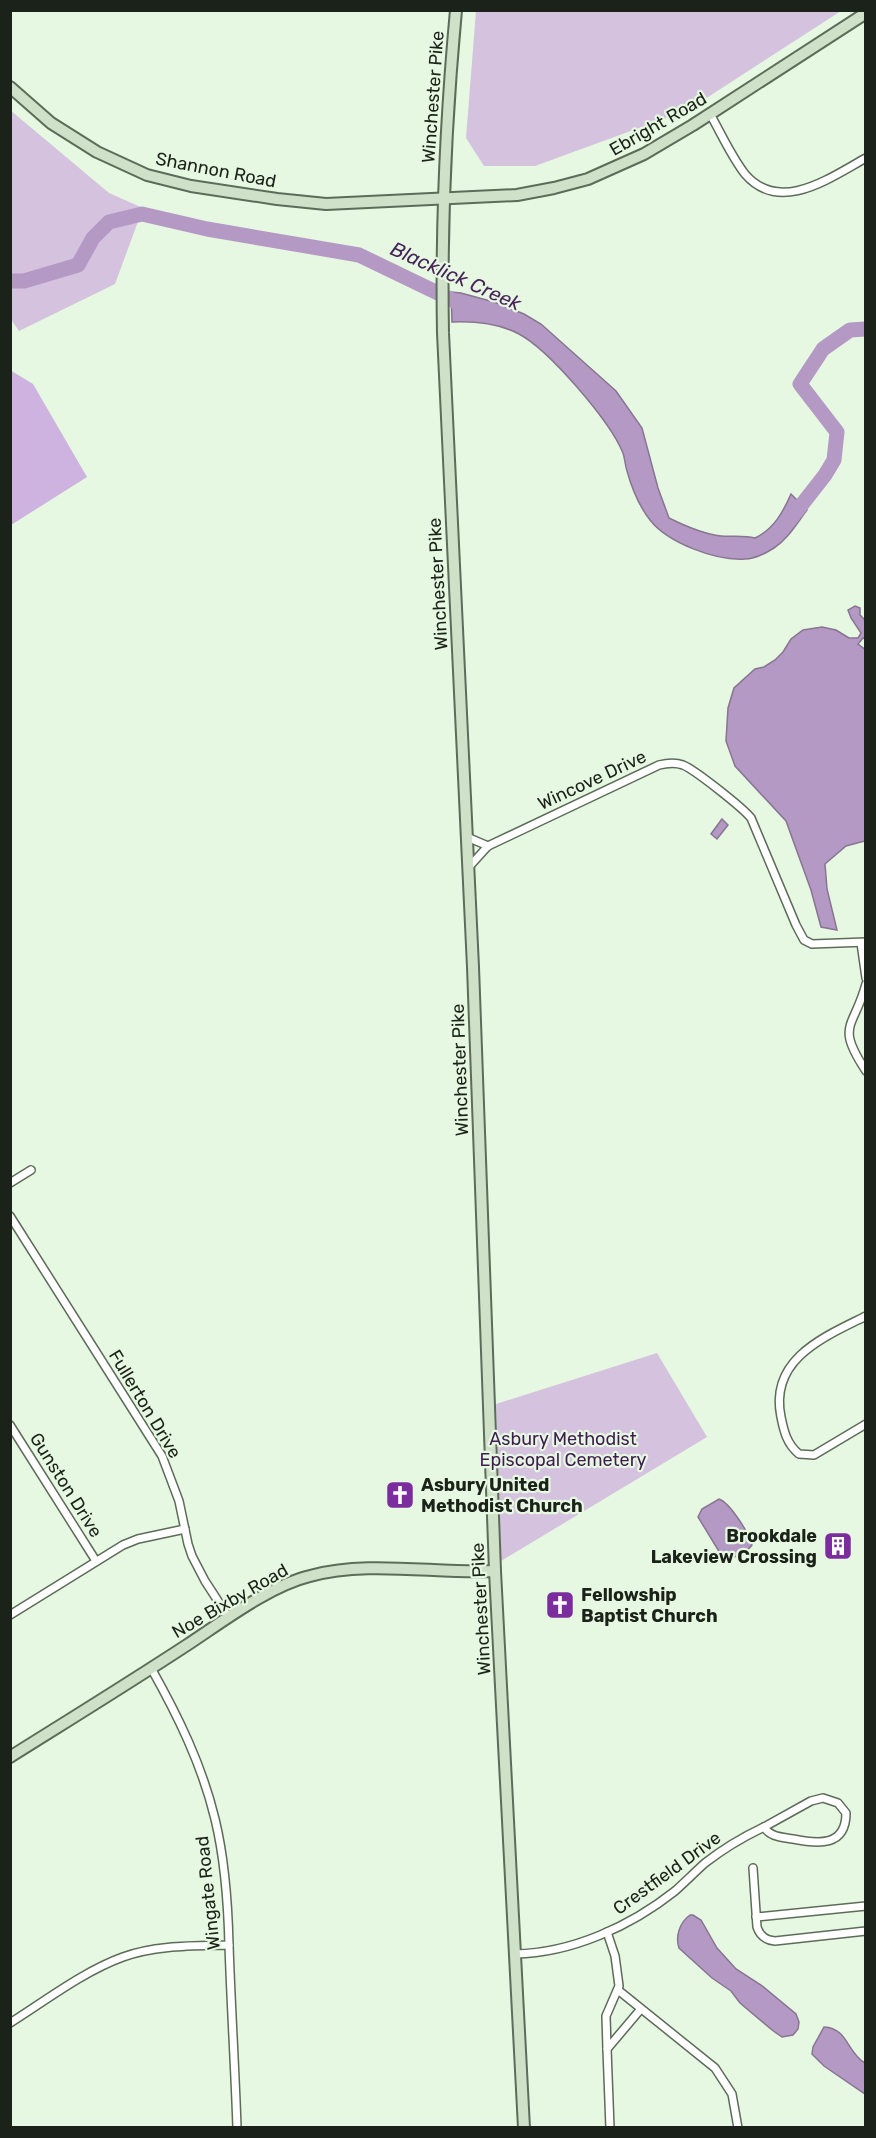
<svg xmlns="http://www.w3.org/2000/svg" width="876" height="2138" viewBox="0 0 876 2138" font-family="Rubik,sans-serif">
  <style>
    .green { fill: #d4c2df }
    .forest { fill: #ceb2df }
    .water { fill: #b599c5; stroke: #877591; stroke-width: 1.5 }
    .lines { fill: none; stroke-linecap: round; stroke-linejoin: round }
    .river { stroke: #b599c5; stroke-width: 15 }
    .street-casing { stroke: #5d6c59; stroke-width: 10 }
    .secondary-casing { stroke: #5d6c59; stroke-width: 14 }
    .street { stroke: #fff; stroke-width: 7 }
    .secondary { stroke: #cfe2c9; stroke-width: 10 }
    .labels { text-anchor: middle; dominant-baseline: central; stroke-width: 4.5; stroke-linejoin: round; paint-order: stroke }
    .street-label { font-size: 18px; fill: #1b2219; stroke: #e6f8e1 }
    .park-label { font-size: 18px; fill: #401b51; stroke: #e6f8e1 }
    .poi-label { font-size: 18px; font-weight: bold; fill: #1b2219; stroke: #e6f8e1; text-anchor: start }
    .water-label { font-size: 20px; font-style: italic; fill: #49245b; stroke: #e6f8e1 }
  </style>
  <rect width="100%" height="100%" fill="#e6f8e1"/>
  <g class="green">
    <polygon points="476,11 476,10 841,11 688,110 535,166 484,166 466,138"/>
    <polygon points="10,110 109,193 143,208 115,284 19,331 10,318"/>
    <polygon points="657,1353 707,1437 501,1561 496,1404"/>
  </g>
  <polygon class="forest" points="10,370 33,384 87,477 11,525"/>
  <g class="water">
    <path d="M451,292L461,293L494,302L524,314L541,324L616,391L642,428L658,488L669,518C685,526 703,534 721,536C732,537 743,535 755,538C774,529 783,512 791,494L807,510C797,523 788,539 774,548C766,553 754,559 745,559C716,561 668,543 650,520C639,506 632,489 627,471C625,465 625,459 623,453C610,421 549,350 519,334C498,323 476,321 452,322Z"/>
    <polygon points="855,606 860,608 860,615 866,621 865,639 863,638 858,644 866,650 865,841 846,846 825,864 827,889 837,930 821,927 811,890 786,821 735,766 726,741 728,708 734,688 755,669 764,667 775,660 783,652 791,639 803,630 822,627 836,630 849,638 858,638 861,633 851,618 848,610"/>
    <polygon points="722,819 728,825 717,839 711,834"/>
    <path d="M719,1499C730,1503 749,1533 752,1545C747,1552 733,1560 724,1558L720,1553L698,1517L702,1509Z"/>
    <path d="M690,1915H693L701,1920L717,1948L736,1969L761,1985L796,2014L799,2022L798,2029L793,2035L782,2037L772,2030L740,2003L731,1991L712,1978L679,1948C675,1936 680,1922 690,1915Z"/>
    <path d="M824,2027C848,2028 847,2053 865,2063V2094L824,2066L812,2054L813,2047Z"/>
  </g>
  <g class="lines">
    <g class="river">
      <polyline points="10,281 24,281 78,265 93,238 109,222 142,214 207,229 359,255 469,308"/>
      <polyline points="789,521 825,475 834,460 837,432 800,384 823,349 850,330 866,329"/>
    </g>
    <g class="street-casing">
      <g id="street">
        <path d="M710,114C721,133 731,156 745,174C780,215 831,177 866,158"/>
        <polyline points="467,837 488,846"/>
        <path d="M468,868L488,846L659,765C667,763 675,762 683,765C695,770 742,807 751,818L796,925L804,940L812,944L866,942"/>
        <polyline points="861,943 866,978"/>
        <path d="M866,984C854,1029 835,1024 866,1071"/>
        <polyline points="10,1183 31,1170"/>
        <polyline points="10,1216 162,1456 179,1501 188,1544 192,1556 205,1581 229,1618"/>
        <path d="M866,1316C824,1337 769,1359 781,1417C784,1432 787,1444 799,1454L814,1455L866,1424"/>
        <polyline points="10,1425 96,1561"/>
        <polyline points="10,1615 123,1545 138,1539 185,1529"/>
        <path d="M151,1668C178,1716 202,1765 215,1819C225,1860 228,1903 229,1945C231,2006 235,2067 237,2128"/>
        <path d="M823,1798L838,1803L846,1813C846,1847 818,1844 793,1839C781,1837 770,1837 764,1827L811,1801Z"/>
        <path d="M753,1868L757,1927C760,1936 765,1940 775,1941L866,1931"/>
        <polyline points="756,1917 866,1906"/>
        <path d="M515,1954C572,1953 631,1926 675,1891C685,1882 695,1872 705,1863C723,1849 743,1837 764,1827"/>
        <polyline points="618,1990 715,2068 732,2094 738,2128"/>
        <path d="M10,2023C45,2001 84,1971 123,1957C156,1945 194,1946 229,1945"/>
        <polyline points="607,2049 606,2016 619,1986 615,1956 607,1932"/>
        <polyline points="610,2128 607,2049 640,2010"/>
      </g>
    </g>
    <g class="secondary-casing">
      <g id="secondary">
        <path d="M456,10C446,118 441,225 443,333L473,967L495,1571L524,2128"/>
        <polyline points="10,87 51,123 97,152 147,175 191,186 277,199 326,204 517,195 554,188 588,179 644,154 693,125 866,13"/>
        <path d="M10,1757C69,1720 129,1683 187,1645C222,1622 269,1586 310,1576C368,1560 436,1574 495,1571"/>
      </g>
    </g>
    <use href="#street" class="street"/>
    <use href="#secondary" class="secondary"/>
  </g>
  <defs>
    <g id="church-square" transform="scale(1.5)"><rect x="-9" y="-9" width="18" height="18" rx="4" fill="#7b2d9e" stroke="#e6f8e1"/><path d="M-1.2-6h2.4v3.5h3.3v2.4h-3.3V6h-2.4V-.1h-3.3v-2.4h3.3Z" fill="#fff"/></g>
    <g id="building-square" transform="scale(1.5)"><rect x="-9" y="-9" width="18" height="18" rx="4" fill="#7b2d9e" stroke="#e6f8e1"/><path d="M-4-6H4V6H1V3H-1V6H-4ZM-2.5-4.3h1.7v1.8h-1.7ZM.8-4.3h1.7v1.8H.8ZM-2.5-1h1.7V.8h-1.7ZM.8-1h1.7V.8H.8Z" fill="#fff"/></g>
  </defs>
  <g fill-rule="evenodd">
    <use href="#church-square" x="400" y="1495"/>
    <use href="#building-square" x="838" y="1546"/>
    <use href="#church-square" x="560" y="1605"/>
  </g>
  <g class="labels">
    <g class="street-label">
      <text transform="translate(433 97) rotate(-86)">Winchester Pike</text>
      <text transform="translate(658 124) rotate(-30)">Ebright Road</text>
      <text transform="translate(216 170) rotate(11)">Shannon Road</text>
      <text transform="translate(438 584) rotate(-93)">Winchester Pike</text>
      <text transform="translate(592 780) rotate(-25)">Wincove Drive</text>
      <text transform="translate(460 1070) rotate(-92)">Winchester Pike</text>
      <text transform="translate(145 1404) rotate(59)">Fullerton Drive</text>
      <text transform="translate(66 1485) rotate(58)">Gunston Drive</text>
      <text transform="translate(230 1601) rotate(-30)">Noe Bixby Road</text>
      <text transform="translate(481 1609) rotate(-93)">Winchester Pike</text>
      <text transform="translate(667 1873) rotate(-36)">Crestfield Drive</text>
      <text transform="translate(208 1893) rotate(-96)">Wingate Road</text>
    </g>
    <g class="park-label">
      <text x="563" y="1439">Asbury Methodist<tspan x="563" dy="21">Episcopal Cemetery</tspan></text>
    </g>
    <g class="poi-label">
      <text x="421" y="1485">Asbury United<tspan x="421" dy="21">Methodist Church</tspan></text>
      <text x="817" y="1536" text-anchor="end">Brookdale<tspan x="817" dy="21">Lakeview Crossing</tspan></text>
      <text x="581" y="1595">Fellowship<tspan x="581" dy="21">Baptist Church</tspan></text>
    </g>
    <g class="water-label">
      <text transform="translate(456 276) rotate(24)">Blacklick Creek</text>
    </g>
  </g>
  <rect width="876" height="2138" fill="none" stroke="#1b2219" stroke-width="24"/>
</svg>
